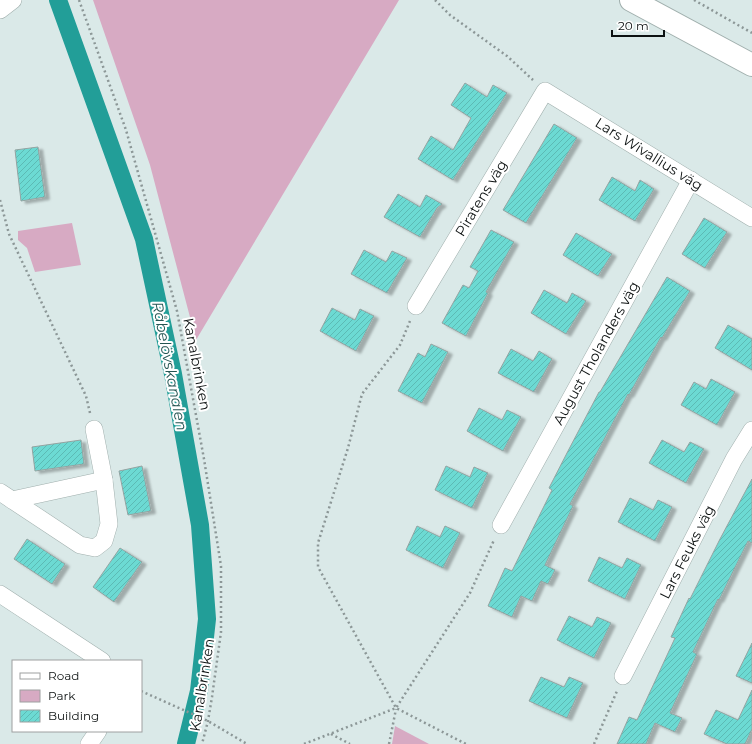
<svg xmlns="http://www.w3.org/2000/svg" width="752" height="744" viewBox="0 0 752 744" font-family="Montserrat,sans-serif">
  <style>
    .green { fill: #d7aac3 }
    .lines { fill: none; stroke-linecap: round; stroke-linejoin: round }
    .canal { stroke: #229e98; stroke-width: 18 }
    .building { fill: url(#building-hatch); stroke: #94a3a1; filter: url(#shadow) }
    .street-casing { stroke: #a0afad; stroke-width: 18 }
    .secondary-casing { stroke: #a0afad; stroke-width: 24 }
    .path { stroke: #8c9797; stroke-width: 2.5; stroke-dasharray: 2 3; stroke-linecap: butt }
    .street { stroke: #fff; stroke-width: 17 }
    .secondary { stroke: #fff; stroke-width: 22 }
    .labels { text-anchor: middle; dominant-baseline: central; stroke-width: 4; stroke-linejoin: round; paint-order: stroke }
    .street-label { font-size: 14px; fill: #0c1111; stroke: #fff }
    .water-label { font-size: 15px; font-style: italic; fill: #245552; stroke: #fff }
  </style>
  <defs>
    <pattern id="building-hatch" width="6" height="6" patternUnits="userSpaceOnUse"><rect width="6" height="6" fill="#6cdad3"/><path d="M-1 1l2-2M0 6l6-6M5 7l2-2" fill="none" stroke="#5cbab4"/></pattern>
    <filter id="shadow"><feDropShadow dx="4.5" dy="2.5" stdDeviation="1" flood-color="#0004"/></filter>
  </defs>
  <rect width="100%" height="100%" fill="#dae9e8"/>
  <g class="green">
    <polygon points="93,0 399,0 196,340 150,165"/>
    <polygon points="72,223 81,265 35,272 27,248 18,240 18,231"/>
    <polygon points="395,726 429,744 392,744"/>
  </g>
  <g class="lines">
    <polyline class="canal" points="58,0 144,239 173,374 200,525 207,619 199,691 186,744"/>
  </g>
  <g class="building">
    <polygon points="465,83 487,97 493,85 507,93 453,180 418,159 431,136 453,150 471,118 451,105"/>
    <polygon points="554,124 577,138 526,223 503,210"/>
    <polygon points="38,147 45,197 21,201 15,150"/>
    <polygon points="612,177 635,191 640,180 654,189 635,221 599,200"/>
    <polygon points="398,194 420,207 426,195 442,204 437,208 420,237 384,217"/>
    <polygon points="704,218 727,232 705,268 682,254"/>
    <polygon points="491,230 514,242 486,292 488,293 466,336 442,323 463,285 469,288 478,271 470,267"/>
    <polygon points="576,233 612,254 598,276 563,255"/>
    <polygon points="364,250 386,262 392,251 407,258 387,293 351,274"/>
    <polygon points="667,277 690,291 662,338 661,337 629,395 628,394 570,504 573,506 545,565 555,570 548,584 541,581 532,601 521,596 512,617 488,606 505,568 512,571 552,490 549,488 568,451 599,392 600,392"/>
    <polygon points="544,290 567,303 572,293 586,301 566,334 531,313"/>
    <polygon points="332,308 355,320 360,309 374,316 356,351 320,331"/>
    <polygon points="728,325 752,339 752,370 715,348"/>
    <polygon points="431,344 448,352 422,403 398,391 418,353 425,357"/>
    <polygon points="511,349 533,361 539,351 552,359 534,392 498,373"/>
    <polygon points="711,379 735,392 717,425 681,405 694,382 706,389"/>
    <polygon points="479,408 502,420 507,410 521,417 503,451 467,431"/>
    <polygon points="81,440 84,464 35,471 32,447"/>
    <polygon points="662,440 684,452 690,442 704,449 686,483 649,463"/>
    <polygon points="142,466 151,511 128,515 119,471"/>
    <polygon points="446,466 470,477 474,467 488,473 472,508 435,490"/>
    <polygon points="752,479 752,543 748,541 719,600 718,599 693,652 697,654 670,713 682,718 675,732 655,723 646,744 617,744 629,717 637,720 675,638 671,637 689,598 690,599 720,539"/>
    <polygon points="630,498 653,510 658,500 672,507 655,541 618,522"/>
    <polygon points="417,526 440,537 445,526 460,533 443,568 406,550"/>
    <polygon points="27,539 65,564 52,584 14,559"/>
    <polygon points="120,548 142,562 114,602 93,587"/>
    <polygon points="599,557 622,568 627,558 641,565 625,599 588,581"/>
    <polygon points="569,616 592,627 597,617 611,623 594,658 557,640"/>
    <polygon points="752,643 752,683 736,676"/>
    <polygon points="541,677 564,687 569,677 583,683 567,718 529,701"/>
    <polygon points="752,690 752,729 745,744 727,744 704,734 716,710 738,720"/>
  </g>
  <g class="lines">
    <g class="street-casing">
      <g id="street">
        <polyline points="0,10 13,0"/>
        <polyline points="416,306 545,91 752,218"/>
        <polyline points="0,492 80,545 95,548 104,541 109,524 104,480 94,429"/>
        <polyline points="12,500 104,480"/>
        <polyline points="501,525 691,180"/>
        <polyline points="0,594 102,661"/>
        <polyline points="623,676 734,459 752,430"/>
        <polyline points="89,744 98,731"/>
      </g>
    </g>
    <g class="secondary-casing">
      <polyline id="secondary" points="631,0 752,65"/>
    </g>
    <g class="path">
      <polyline points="79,0 126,130 177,311 204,459 221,566 221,632 212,697 208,721 202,744"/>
      <polyline points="435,0 450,15 507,56 533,80"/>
      <polyline points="694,0 752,33"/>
      <polyline points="0,200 9,234 86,396 90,413"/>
      <polyline points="410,321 400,345 362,394 348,448 318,543 318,567 396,708 466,744"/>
      <polyline points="141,691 208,721 247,744"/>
      <polyline points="331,734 350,744"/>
      <polyline points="304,744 396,708 470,593 494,540"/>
      <polyline points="389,744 396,709"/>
      <polyline points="594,744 617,691"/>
    </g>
    <use href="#street" class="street"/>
    <use href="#secondary" class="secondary"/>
  </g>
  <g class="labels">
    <g class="street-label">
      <text transform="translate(649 154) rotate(32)">Lars Wivallius väg</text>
      <text transform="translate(481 198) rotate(-59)">Piratens väg</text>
      <text transform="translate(596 353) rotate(-61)">August Tholanders väg</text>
      <text transform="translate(197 364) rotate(79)">Kanalbrinken</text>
      <text transform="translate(687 552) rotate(-63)">Lars Feuks väg</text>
      <text transform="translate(202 685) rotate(-81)">Kanalbrinken</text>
    </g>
    <g class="water-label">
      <text transform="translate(170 366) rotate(79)">Råbelövskanalen</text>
    </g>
  </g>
  <rect x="12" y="660" width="130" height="72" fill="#ffffff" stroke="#9ea0a0"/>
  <rect x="20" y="673" width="20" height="6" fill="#ffffff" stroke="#9ea0a0"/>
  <text x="48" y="680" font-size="12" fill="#0c1111">Road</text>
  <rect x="20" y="690" width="20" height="12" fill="#d7aac3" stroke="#9ea0a0"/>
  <text x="48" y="700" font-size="12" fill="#0c1111">Park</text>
  <rect x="20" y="710" width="20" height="12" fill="url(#building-hatch)" stroke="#9ea0a0"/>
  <text x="48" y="720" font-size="12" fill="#0c1111">Building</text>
  <path d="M612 30v6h52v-6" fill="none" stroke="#0c1111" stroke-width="2"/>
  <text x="618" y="30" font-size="12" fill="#0c1111" stroke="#ffffff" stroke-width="3" paint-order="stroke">20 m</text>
</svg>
